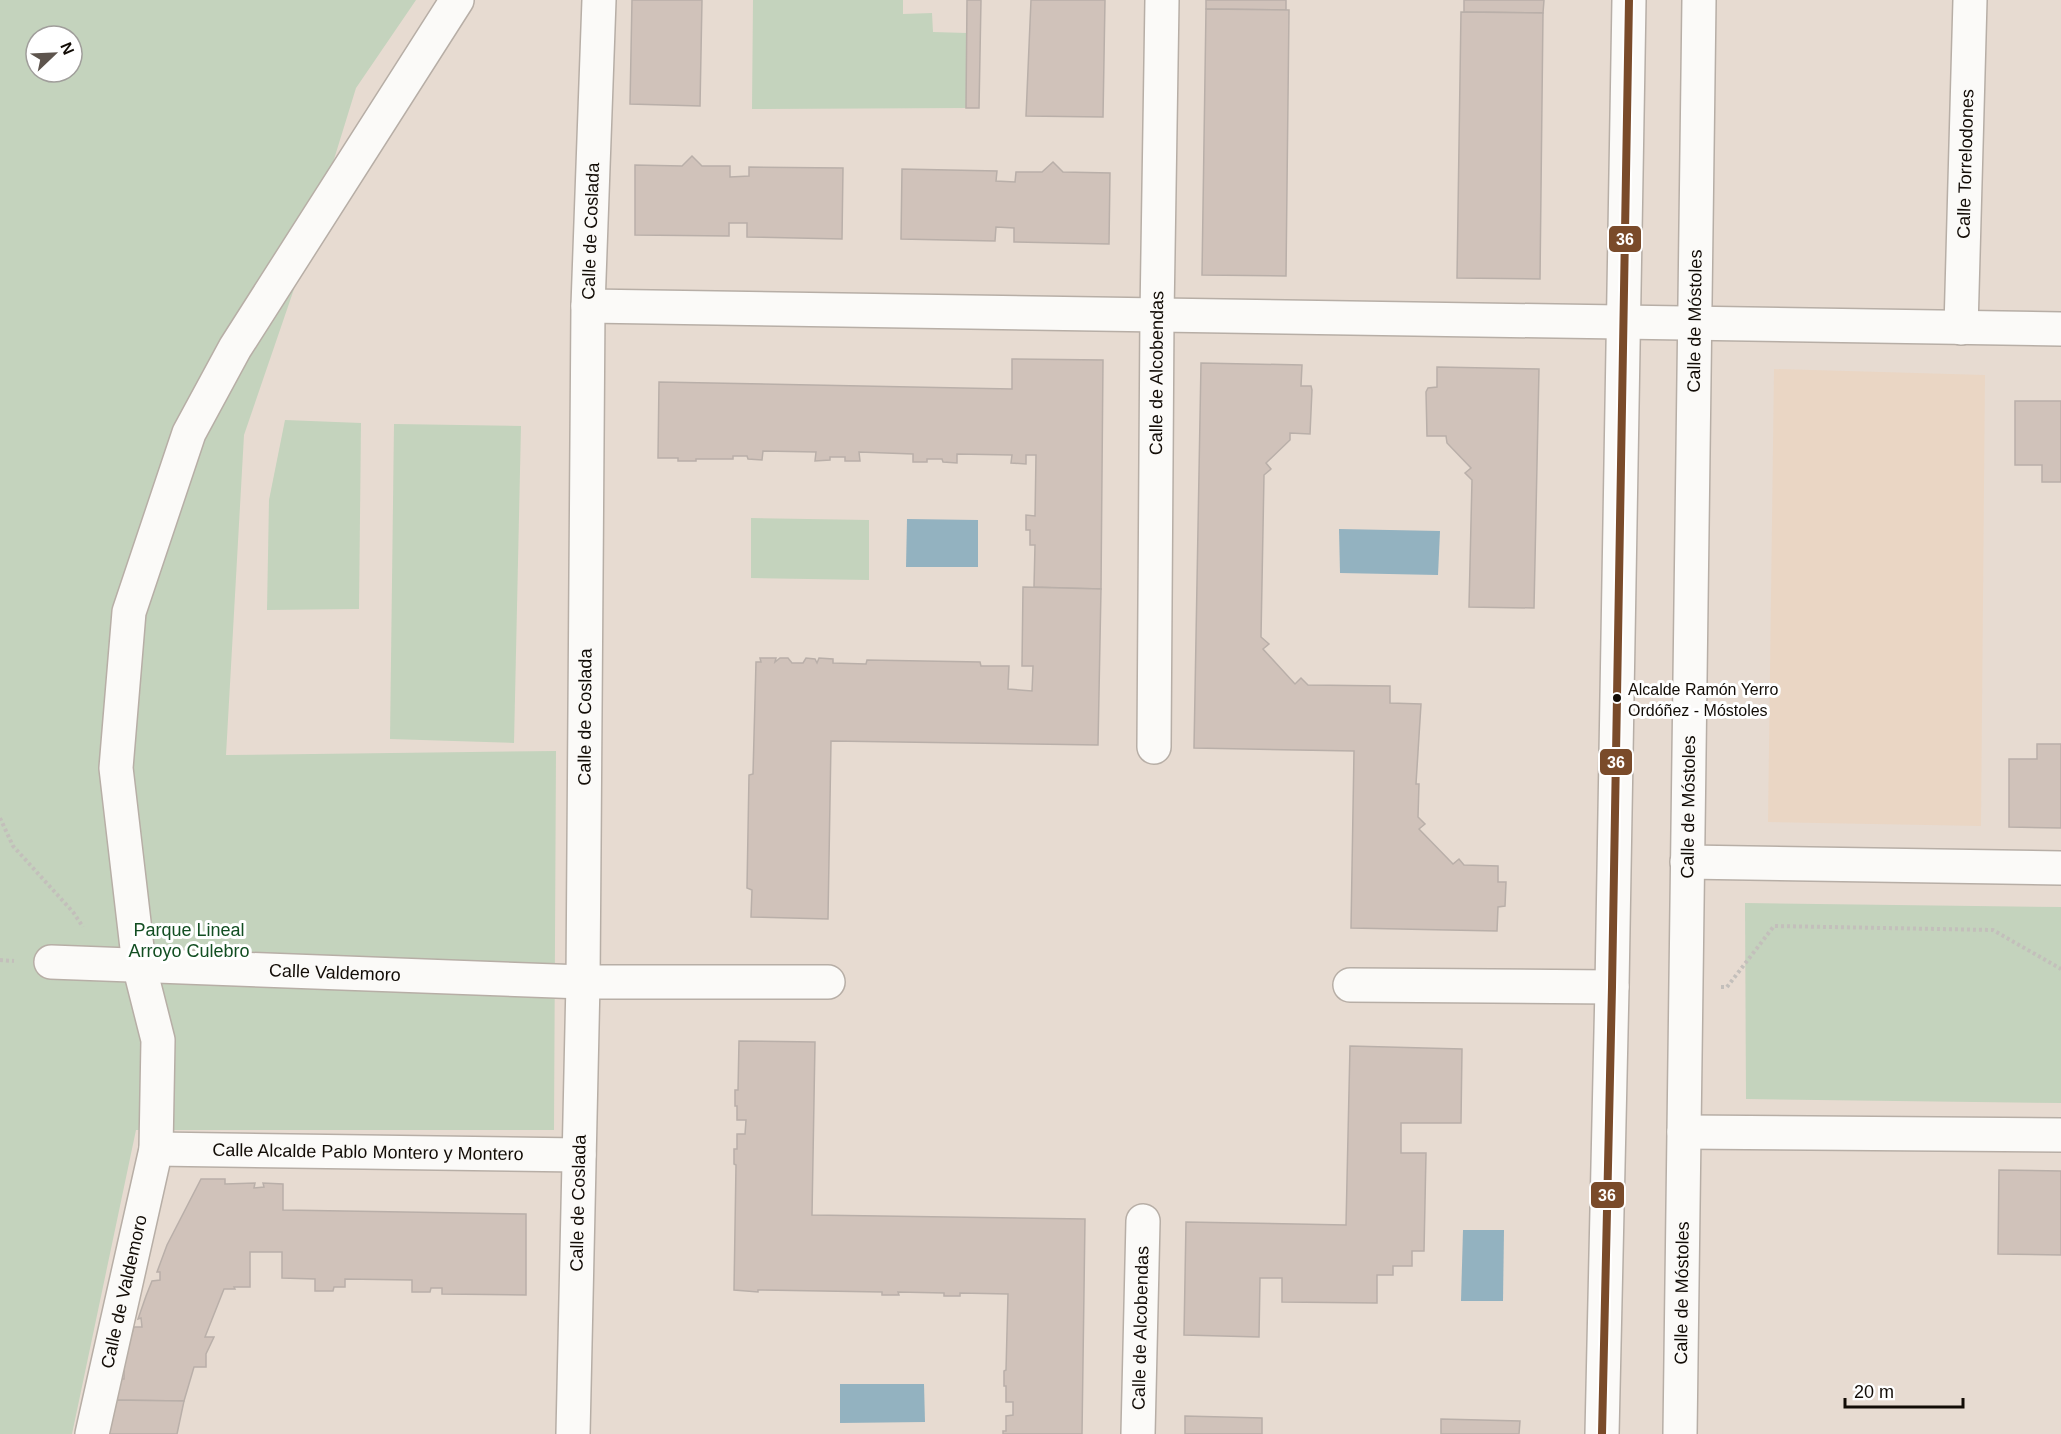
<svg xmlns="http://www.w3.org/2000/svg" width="2061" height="1434" viewBox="0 0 2061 1434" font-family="Helvetica,sans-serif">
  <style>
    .built { fill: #ead6c4 }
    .green { fill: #c4d3bd; fill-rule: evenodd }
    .water { fill: #93b2c0 }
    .building { fill: #d0c2ba; stroke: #b9afa9; stroke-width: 1.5 }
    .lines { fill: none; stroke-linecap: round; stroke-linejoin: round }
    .minor-casing { stroke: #b7aea6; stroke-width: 36 }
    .major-casing { stroke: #b7aea6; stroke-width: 36 }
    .path { stroke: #c3bfbb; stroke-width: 4; stroke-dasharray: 3 3; stroke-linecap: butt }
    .minor { stroke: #fbfaf8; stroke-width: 33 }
    .major { stroke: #fbfaf8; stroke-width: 33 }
    .bus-1-casing { stroke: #fff; stroke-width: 12 }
    .bus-1 { stroke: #7a4b2a; stroke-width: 8 }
    .bus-dot { fill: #120c06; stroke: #fff; stroke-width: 2 }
    .labels { text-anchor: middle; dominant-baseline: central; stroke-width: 6; stroke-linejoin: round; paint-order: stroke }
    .bus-label { font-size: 16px; fill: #120c06; stroke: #fff; text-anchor: start }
    .street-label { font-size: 18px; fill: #120c06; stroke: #fff }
    .park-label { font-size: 18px; fill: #124e22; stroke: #fff }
    .line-badge { stroke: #fff; stroke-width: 2 }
    .badge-label { font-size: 16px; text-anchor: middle; font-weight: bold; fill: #fff }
  </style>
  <rect width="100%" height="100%" fill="#e7dbd1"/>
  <polygon class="built" points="1774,369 1985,375 1981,826 1768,822"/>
  <g class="green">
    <path d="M0,0H416L356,88L294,289L244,435L226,755L556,751L554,1130H136L72,1434H0ZM36,36H72V72H36Z"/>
    <polygon points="753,0 903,0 903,14 932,13 933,32 967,33 966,108 752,109"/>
    <polygon points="285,420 361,423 359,609 267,610 269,500"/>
    <polygon points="394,424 521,426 514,743 390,739"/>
    <polygon points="751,518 869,520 869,580 751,578"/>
    <polygon points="1745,903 2061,907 2061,1103 1746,1099"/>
  </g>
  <g class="water">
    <polygon points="907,519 978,520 978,567 906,567"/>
    <polygon points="1339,529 1440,531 1438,575 1340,573"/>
    <polygon points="1463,1230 1504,1230 1503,1301 1461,1301"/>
    <polygon points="840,1384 924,1384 925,1422 840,1423"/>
  </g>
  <g class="building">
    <polygon points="632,0 702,0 700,106 630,104"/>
    <polygon points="967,0 981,0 979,108 966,108"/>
    <polygon points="1031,0 1105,0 1103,117 1026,116"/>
    <polygon points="1206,0 1286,0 1286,10 1206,9"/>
    <polygon points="1464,0 1544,0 1543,13 1464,12"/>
    <polygon points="1206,9 1289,10 1286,276 1202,275"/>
    <polygon points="1461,12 1543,13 1540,279 1457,278"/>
    <polygon points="692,156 702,166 730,166 730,177 749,176 749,167 843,168 842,239 747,237 747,223 729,223 729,236 635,235 635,165 682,166"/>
    <polygon points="1053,162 1063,172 1110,173 1109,244 1014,242 1014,228 996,227 995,241 901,239 902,169 997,171 996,181 1015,182 1016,172 1042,172"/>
    <polygon points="1012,359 1103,360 1101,589 1034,587 1035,545 1030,545 1030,530 1026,530 1026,515 1035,516 1036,455 1026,455 1026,464 1011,463 1012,455 957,454 957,463 943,462 942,459 927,459 927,462 913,462 913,454 859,452 860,461 845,461 845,457 830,457 830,460 815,461 816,452 763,451 762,460 748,459 747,456 733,456 733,459 696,459 696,461 678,461 678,458 658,458 659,382 1012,389"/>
    <polygon points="1201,363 1302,365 1301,386 1311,386 1312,390 1310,434 1290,433 1290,440 1266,463 1271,469 1264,475 1261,637 1269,644 1263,649 1295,684 1301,678 1308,685 1390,686 1390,703 1421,704 1416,784 1419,784 1418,817 1425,824 1419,829 1453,864 1459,859 1464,865 1498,866 1498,882 1506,882 1505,906 1498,907 1497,931 1351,928 1354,751 1194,748"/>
    <polygon points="1437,367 1539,369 1534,608 1469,607 1472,480 1465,473 1471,468 1447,443 1446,436 1427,436 1426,392 1428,388 1437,387"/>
    <polygon points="2015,401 2061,401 2061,482 2042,482 2042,465 2015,465"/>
    <polygon points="1023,587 1101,589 1098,745 831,741 828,919 751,917 752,890 747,888 749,775 753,774 756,662 761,662 760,658 776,658 775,662 780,658 788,658 792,663 803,663 806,658 815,659 817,663 819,658 833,659 833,663 866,664 867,660 980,662 981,666 1009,666 1008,689 1032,691 1033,666 1022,666"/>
    <polygon points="2037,744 2061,744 2061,828 2009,827 2009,759 2037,759"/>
    <polygon points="739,1041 815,1042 812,1215 1085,1219 1082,1434 1003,1434 1003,1431 1006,1431 1006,1416 1013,1415 1013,1402 1006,1402 1006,1386 1004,1386 1004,1371 1006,1370 1008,1294 960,1293 960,1296 944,1296 944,1293 898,1292 899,1295 882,1295 882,1292 758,1290 758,1292 734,1290 736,1165 734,1164 734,1149 737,1149 737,1134 745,1134 746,1120 737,1120 737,1106 735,1106 735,1090 738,1090"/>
    <polygon points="1350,1046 1462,1049 1461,1123 1401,1123 1401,1153 1426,1153 1424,1251 1412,1251 1412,1266 1393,1266 1393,1275 1377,1275 1377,1303 1282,1302 1282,1278 1260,1278 1259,1337 1184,1335 1186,1222 1346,1225"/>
    <polygon points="1999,1170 2061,1171 2061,1255 1998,1254"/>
    <polygon points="201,1179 225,1179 225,1184 255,1183 254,1188 264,1187 263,1183 283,1184 283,1210 526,1214 526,1295 442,1294 442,1288 431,1288 430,1292 412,1292 412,1280 345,1279 345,1287 334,1287 333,1291 315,1291 315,1279 282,1278 282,1252 250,1252 250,1287 234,1287 235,1289 224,1289 205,1337 214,1337 206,1354 206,1367 194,1367 184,1401 112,1400 118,1379 124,1379 124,1370 120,1370 134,1327 142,1327 141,1318 138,1319 146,1296 152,1281 160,1280 160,1272 157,1272 167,1245"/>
    <polygon points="112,1400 184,1401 177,1434 104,1434"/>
    <polygon points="1185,1416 1262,1418 1262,1434 1185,1434"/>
    <polygon points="1441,1419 1520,1421 1519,1434 1441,1434"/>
  </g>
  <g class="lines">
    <g class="minor-casing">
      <g id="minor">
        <polyline points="588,306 2061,329"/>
        <path id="s1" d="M1961,328L1970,0"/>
        <path id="s2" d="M1154,747L1157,315L1162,0"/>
        <polyline points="1687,862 2061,868"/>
        <path id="s3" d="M51,962L583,982H828"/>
        <polyline points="1350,985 1612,987"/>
        <polyline points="1684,1132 2061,1135"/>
        <path id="s4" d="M156,1149L579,1155"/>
        <path id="s5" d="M92,1434L156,1149L158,1040L139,965L116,768L129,612L189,433L235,348L457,0"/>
        <path id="s6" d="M573,1434L583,982L588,306L599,0"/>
        <path id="s7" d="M1138,1434L1143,1221"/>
      </g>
    </g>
    <g class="major-casing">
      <g id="major">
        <polyline points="1602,1434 1612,987 1629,0"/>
        <path id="s8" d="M1680,1434L1699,0"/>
      </g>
    </g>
    <g class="path">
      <polyline points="0,818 13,846 73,912 83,927"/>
      <polyline points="0,960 14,961"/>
      <polyline points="1721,987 1727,987 1774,926 1993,930 2061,969"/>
    </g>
    <use href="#minor" class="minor"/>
    <use href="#major" class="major"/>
    <g class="bus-1-casing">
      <polyline id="bus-1" points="1602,1434 1612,987 1629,0"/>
    </g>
    <use href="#bus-1" class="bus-1"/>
  </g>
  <circle class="bus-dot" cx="1617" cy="698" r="5"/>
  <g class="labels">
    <g class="bus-label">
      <text x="1628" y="689">Alcalde Ramón Yerro<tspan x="1628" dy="21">Ordóñez - Móstoles</tspan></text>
    </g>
    <g class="street-label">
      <text stroke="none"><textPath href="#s1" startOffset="164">Calle Torrelodones</textPath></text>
      <text stroke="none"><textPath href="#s6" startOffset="1203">Calle de Coslada</textPath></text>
      <text stroke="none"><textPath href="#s8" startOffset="1113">Calle de Móstoles</textPath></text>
      <text stroke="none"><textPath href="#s2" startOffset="374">Calle de Alcobendas</textPath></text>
      <text stroke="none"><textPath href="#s6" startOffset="717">Calle de Coslada</textPath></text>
      <text stroke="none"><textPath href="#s8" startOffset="627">Calle de Móstoles</textPath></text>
      <text stroke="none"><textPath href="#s3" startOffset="284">Calle Valdemoro</textPath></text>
      <text stroke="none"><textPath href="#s4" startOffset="212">Calle Alcalde Pablo Montero y Montero</textPath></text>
      <text stroke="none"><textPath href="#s6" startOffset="231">Calle de Coslada</textPath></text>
      <text stroke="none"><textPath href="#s5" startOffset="146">Calle de Valdemoro</textPath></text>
      <text stroke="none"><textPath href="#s8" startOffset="141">Calle de Móstoles</textPath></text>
      <text stroke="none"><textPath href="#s7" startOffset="106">Calle de Alcobendas</textPath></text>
    </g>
    <g class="park-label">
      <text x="189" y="930">Parque Lineal<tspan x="189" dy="21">Arroyo Culebro</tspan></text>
    </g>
  </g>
  <g class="line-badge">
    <rect x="1608" y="225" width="34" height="28" rx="6" fill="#7a4b2a"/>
    <rect x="1599" y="748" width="34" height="28" rx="6" fill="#7a4b2a"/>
    <rect x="1590" y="1181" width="35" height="28" rx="6" fill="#7a4b2a"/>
  </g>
  <g class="badge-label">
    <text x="1625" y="245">36</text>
    <text x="1616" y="768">36</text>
    <text x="1607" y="1201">36</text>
  </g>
  <g transform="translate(54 54) rotate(67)"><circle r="28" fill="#ffffff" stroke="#a09e9b" stroke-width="1.5"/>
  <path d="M0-4.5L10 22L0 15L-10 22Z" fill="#5d544d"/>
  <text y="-9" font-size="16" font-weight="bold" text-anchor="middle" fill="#120c06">N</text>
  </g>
  <path d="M1845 1398v9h118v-9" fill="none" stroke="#120c06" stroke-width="3"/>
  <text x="1854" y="1398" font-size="18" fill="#120c06" stroke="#ffffff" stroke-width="4.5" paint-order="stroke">20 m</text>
</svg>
